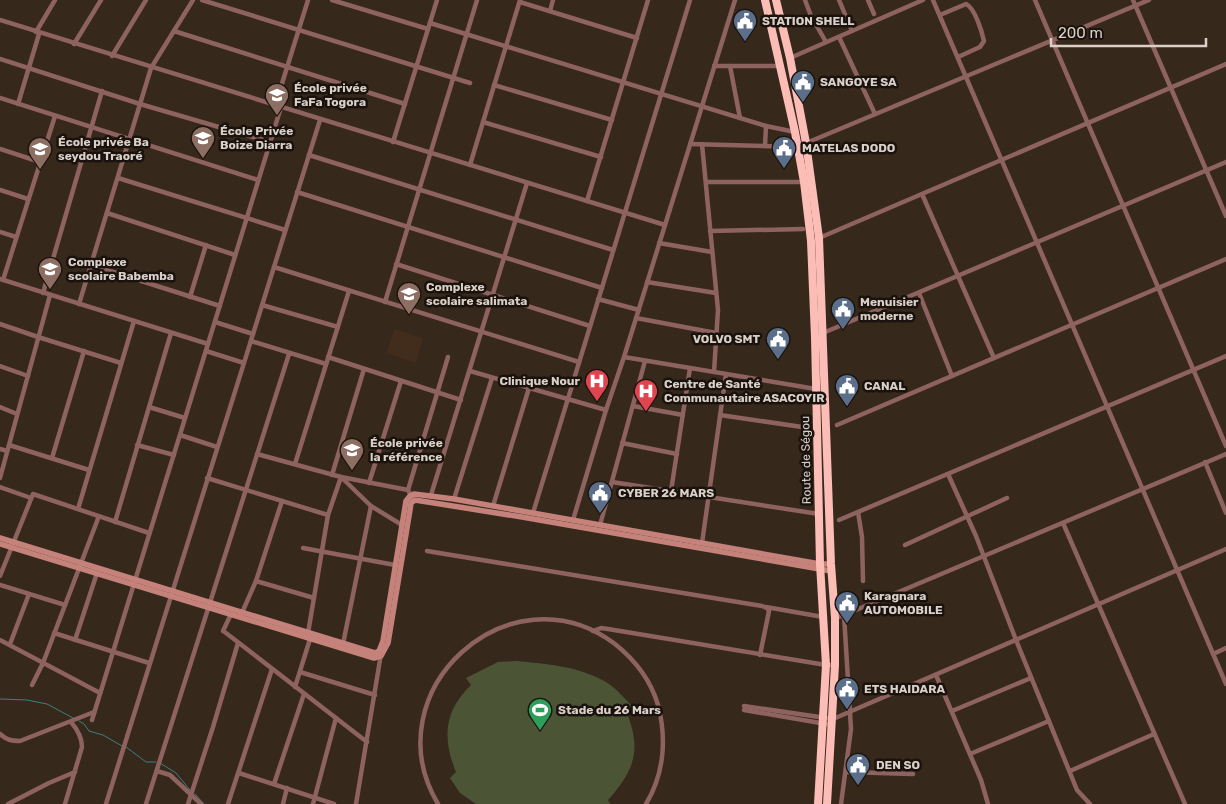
<svg xmlns="http://www.w3.org/2000/svg" width="1226" height="804" viewBox="0 0 1226 804" font-family="Rubik,sans-serif">
  <style>
    .built { fill: #422d1d }
    .green { fill: #4b5535 }
    .lines { fill: none; stroke-linecap: round; stroke-linejoin: round }
    .stream { stroke: #407e81; stroke-width: 1 }
    .street { stroke: #8e635f; stroke-width: 4.5 }
    .secondary { stroke: #c5827b; stroke-width: 5.5 }
    .highway { stroke: #fcbdb6; stroke-width: 8 }
    .labels { text-anchor: middle; dominant-baseline: central; stroke-width: 5; stroke-linejoin: round; paint-order: stroke }
    .poi-label { font-size: 12px; font-weight: bold; fill: #dad0c8; stroke: #19120d; text-anchor: start }
    .street-label { font-size: 12px; fill: #dad0c8; stroke: #19120d }
  </style>
  <rect width="100%" height="100%" fill="#37281c"/>
  <polygon class="built" points="394,329 423,338 416,363 387,353"/>
  <path class="green" d="M516,661C546,664 579,666 606,682C616,688 624,698 632,706L626,711C642,749 635,770 608,800L610,804H476L460,793L450,778L456,772C442,738 444,711 471,685L466,678L498,662Z"/>
  <g class="lines">
    <g class="stream">
      <polyline points="0,699 27,700 47,704 73,718"/>
      <polyline points="79,721 84,724 89,731 103,735 122,746"/>
      <polyline points="126,747 146,762 156,762"/>
      <polyline points="160,763 176,773 190,790"/>
      <polyline points="195,794 204,804"/>
    </g>
    <g class="street">
      <polyline points="202,0 470,83"/>
      <polyline points="332,0 428,29"/>
      <polyline points="805,0 811,16 826,42"/>
      <polyline points="839,0 852,31"/>
      <polyline points="868,0 874,14"/>
      <polyline points="933,0 1226,684"/>
      <polyline points="1035,0 1226,446"/>
      <polyline points="1133,0 1226,216"/>
      <polyline points="520,2 637,38"/>
      <polyline points="550,11 553,0"/>
      <path d="M940,15L966,4C975,8 982,32 984,41L980,47L958,57"/>
      <polyline points="0,20 665,225"/>
      <polyline points="430,23 766,126 765,146"/>
      <polyline points="174,31 405,104"/>
      <polyline points="36,32 55,0"/>
      <polyline points="839,37 875,114"/>
      <polyline points="74,44 101,0"/>
      <polyline points="112,56 146,0"/>
      <polyline points="790,58 923,0"/>
      <polyline points="0,59 140,104 270,142"/>
      <polyline points="714,66 780,66"/>
      <polyline points="730,66 740,118"/>
      <polyline points="494,85 612,120"/>
      <polyline points="0,98 258,180"/>
      <polyline points="18,104 39,34"/>
      <polyline points="275,106 308,0"/>
      <polyline points="483,122 601,157"/>
      <polyline points="766,126 795,132"/>
      <polyline points="811,141 1149,0"/>
      <polyline points="393,142 437,0"/>
      <polyline points="690,144 798,147"/>
      <polyline points="702,144 718,310 714,372"/>
      <polyline points="0,149 40,162"/>
      <polyline points="309,155 613,250"/>
      <polyline points="470,165 520,0"/>
      <polyline points="118,178 285,230"/>
      <polyline points="706,182 804,182"/>
      <polyline points="0,190 28,199"/>
      <polyline points="297,192 602,288"/>
      <polyline points="922,194 994,358"/>
      <polyline points="587,201 648,0"/>
      <polyline points="107,213 235,255"/>
      <polyline points="710,231 803,229"/>
      <polyline points="0,232 16,237"/>
      <polyline points="819,238 1226,64"/>
      <polyline points="659,243 712,252"/>
      <polyline points="396,264 590,326"/>
      <polyline points="91,265 220,306"/>
      <polyline points="274,267 579,362"/>
      <polyline points="0,279 208,344"/>
      <polyline points="3,280 55,116"/>
      <polyline points="647,282 716,293"/>
      <polyline points="43,293 102,91"/>
      <polyline points="919,293 952,376"/>
      <polyline points="190,297 206,245"/>
      <polyline points="598,299 639,310"/>
      <polyline points="385,302 477,0"/>
      <polyline points="79,304 151,68 193,0"/>
      <polyline points="262,305 338,327"/>
      <polyline points="636,318 716,333"/>
      <polyline points="215,322 253,334"/>
      <polyline points="0,324 38,337 121,363"/>
      <polyline points="823,333 1226,162"/>
      <polyline points="251,341 326,364"/>
      <polyline points="206,351 244,363"/>
      <polyline points="328,357 461,400"/>
      <polyline points="624,357 816,389"/>
      <polyline points="0,366 28,376"/>
      <polyline points="470,371 606,410"/>
      <polyline points="633,406 683,415"/>
      <polyline points="0,407 17,414"/>
      <polyline points="149,407 185,418"/>
      <polyline points="720,415 809,428"/>
      <polyline points="837,425 1226,259"/>
      <polyline points="180,435 217,447"/>
      <polyline points="622,443 677,454"/>
      <polyline points="9,445 89,470"/>
      <polyline points="137,445 174,455"/>
      <polyline points="0,449 7,451"/>
      <polyline points="257,454 341,477 408,490"/>
      <polyline points="52,458 84,351"/>
      <polyline points="1205,462 1226,513"/>
      <polyline points="295,464 349,291"/>
      <polyline points="948,474 976,536 1016,640 1077,790 1090,804"/>
      <polyline points="332,475 364,369"/>
      <polyline points="0,478 50,295"/>
      <polyline points="207,478 328,515"/>
      <polyline points="342,478 371,506 402,525"/>
      <polyline points="612,482 819,514"/>
      <polyline points="369,483 401,381"/>
      <polyline points="0,487 31,498"/>
      <polyline points="671,491 690,368"/>
      <polyline points="431,495 527,183"/>
      <polyline points="412,498 408,490 448,357"/>
      <polyline points="454,499 492,378"/>
      <polyline points="493,506 529,388"/>
      <polyline points="78,509 134,321"/>
      <polyline points="858,512 862,537 863,581"/>
      <polyline points="533,513 690,0"/>
      <polyline points="573,520 606,410 624,357 735,0"/>
      <polyline points="839,520 1226,356"/>
      <polyline points="115,522 171,333"/>
      <polyline points="1063,523 1185,804"/>
      <polyline points="600,525 645,361"/>
      <polyline points="702,543 726,374"/>
      <polyline points="905,545 1007,498"/>
      <polyline points="303,548 395,565"/>
      <polyline points="427,551 762,606 767,608 769,611 760,655"/>
      <polyline points="0,576 33,494 149,533"/>
      <polyline points="256,581 314,598"/>
      <polyline points="0,585 65,605"/>
      <polyline points="766,607 823,617"/>
      <polyline points="231,614 223,631 226,633 367,742"/>
      <polyline points="241,615 256,581 282,501"/>
      <polyline points="835,618 844,615 1226,454"/>
      <polyline points="593,631 601,628 608,629 826,665 835,665"/>
      <polyline points="54,633 149,663"/>
      <polyline points="308,633 328,515 341,477"/>
      <polyline points="0,640 100,693"/>
      <polyline points="75,640 97,573"/>
      <polyline points="10,644 29,594"/>
      <polyline points="343,644 371,506"/>
      <polyline points="1213,654 1226,648"/>
      <polyline points="300,672 375,695"/>
      <polyline points="936,675 981,780 988,804"/>
      <polyline points="32,685 43,663 99,516"/>
      <polyline points="295,687 311,636"/>
      <polyline points="744,706 833,719 1226,549"/>
      <polyline points="744,710 832,725"/>
      <polyline points="952,711 1031,678"/>
      <polyline points="92,720 281,107"/>
      <path d="M0,734C7,740 11,741 20,741L94,712"/>
      <polyline points="970,754 1049,721"/>
      <polyline points="157,771 170,775 201,804"/>
      <polyline points="1070,771 1154,734"/>
      <polyline points="846,772 913,774"/>
      <polyline points="239,773 334,804"/>
      <polyline points="274,784 304,694"/>
      <polyline points="8,804 49,783 75,772"/>
      <path d="M65,804L82,747C82,737 77,729 71,722"/>
      <polyline points="106,804 320,120"/>
      <polyline points="146,804 289,354"/>
      <polyline points="188,804 213,727 238,643"/>
      <polyline points="228,804 272,669"/>
      <polyline points="283,804 287,788"/>
      <polyline points="313,804 336,718"/>
      <polyline points="356,804 381,654"/>
      <path d="M438,804C371,691 510,565 615,644C635,660 651,681 658,705C667,739 664,774 646,804"/>
      <polyline points="841,804 851,729 844,615"/>
    </g>
    <g class="secondary">
      <polyline points="0,538 375,653 379,651 383,641 406,501 410,496 414,494 454,499 820,564 831,564"/>
      <polyline points="0,544 374,658 381,656 388,643 410,510 411,503 415,500 522,517 831,571"/>
    </g>
    <g class="highway">
      <polyline points="765,0 795,132 804,182 811,241 815,337 820,564 826,665 818,804"/>
      <polyline points="776,0 790,58 806,143 819,238 831,564 835,618 835,665 827,804"/>
    </g>
  </g>
  <defs>
    <g id="civic-pin" transform="scale(1.25)"><path d="M0 17L-7.5 6A9.5 9.5 0 1 1 7.5 6Z" fill="#5c6f8a" stroke="#19120d"/><path d="M-.6-6.5H3V-4.5H.6V-3L4-1V1h2V6H-6V1h2V-1L-.6-3ZM-1.2 2.5V6h2.4V2.5Z" fill="#fff"/></g>
    <g id="school-pin" transform="scale(1.25)"><path d="M0 17L-7.5 6A9.5 9.5 0 1 1 7.5 6Z" fill="#8d6e63" stroke="#19120d"/><path d="M0-5L7-2L0 1L-7-2ZM-4 1L0 2.5L4 1V4Q0 6-4 4Z" fill="#fff"/></g>
    <g id="hospital-pin" transform="scale(1.25)"><path d="M0 17L-7.5 6A9.5 9.5 0 1 1 7.5 6Z" fill="#e0444e" stroke="#19120d"/><path d="M-5-5h3v3.5h4V-5h3V5h-3V1.5h-4V5h-3Z" fill="#fff"/></g>
    <g id="stadium-pin" transform="scale(1.25)"><path d="M0 17L-7.5 6A9.5 9.5 0 1 1 7.5 6Z" fill="#2e9e5b" stroke="#19120d"/><path d="M0-5a6.5 5 0 1 0 0 10a6.5 5 0 1 0 0-10ZM-3.5-1.8h7v3.6h-7Z" fill="#fff"/></g>
  </defs>
  <g fill-rule="evenodd">
    <use href="#civic-pin" x="745" y="21"/>
    <use href="#civic-pin" x="803" y="82"/>
    <use href="#school-pin" x="277" y="95"/>
    <use href="#school-pin" x="203" y="138"/>
    <use href="#civic-pin" x="784" y="148"/>
    <use href="#school-pin" x="40" y="149"/>
    <use href="#school-pin" x="50" y="269"/>
    <use href="#school-pin" x="409" y="294"/>
    <use href="#civic-pin" x="843" y="309"/>
    <use href="#civic-pin" x="778" y="339"/>
    <use href="#hospital-pin" x="597" y="381"/>
    <use href="#civic-pin" x="847" y="386"/>
    <use href="#hospital-pin" x="646" y="391"/>
    <use href="#school-pin" x="352" y="450"/>
    <use href="#civic-pin" x="600" y="493"/>
    <use href="#civic-pin" x="847" y="603"/>
    <use href="#civic-pin" x="847" y="689"/>
    <use href="#stadium-pin" x="540" y="710"/>
    <use href="#civic-pin" x="858" y="765"/>
  </g>
  <g class="labels">
    <g class="poi-label">
      <text x="762" y="21">STATION SHELL</text>
      <text x="820" y="82">SANGOYE SA</text>
      <text x="294" y="88">École privée<tspan x="294" dy="14">FaFa Togora</tspan></text>
      <text x="220" y="131">École Privée<tspan x="220" dy="14">Boize Diarra</tspan></text>
      <text x="58" y="142">École privée Ba<tspan x="58" dy="14">seydou Traoré</tspan></text>
      <text x="802" y="148">MATELAS DODO</text>
      <text x="68" y="262">Complexe<tspan x="68" dy="14">scolaire Babemba</tspan></text>
      <text x="426" y="287">Complexe<tspan x="426" dy="14">scolaire salimata</tspan></text>
      <text x="860" y="302">Menuisier<tspan x="860" dy="14">moderne</tspan></text>
      <text x="760" y="339" text-anchor="end">VOLVO SMT</text>
      <text x="580" y="381" text-anchor="end">Clinique Nour</text>
      <text x="664" y="384">Centre de Santé<tspan x="664" dy="14">Communautaire ASACOYIR</tspan></text>
      <text x="864" y="386">CANAL</text>
      <text x="370" y="443">École privée<tspan x="370" dy="14">la référence</tspan></text>
      <text x="618" y="493">CYBER 26 MARS</text>
      <text x="864" y="596">Karagnara<tspan x="864" dy="14">AUTOMOBILE</tspan></text>
      <text x="864" y="689">ETS HAIDARA</text>
      <text x="558" y="710">Stade du 26 Mars</text>
      <text x="876" y="765">DEN SO</text>
    </g>
    <g class="street-label">
      <text transform="translate(806 460) rotate(-91)">Route de Ségou</text>
    </g>
  </g>
  <path d="M1051 38v8h155v-8" fill="none" stroke="#dad0c8" stroke-width="2.5"/>
  <text x="1058" y="38" font-size="15" fill="#dad0c8" stroke="#19120d" stroke-width="4" paint-order="stroke">200 m</text>
</svg>
